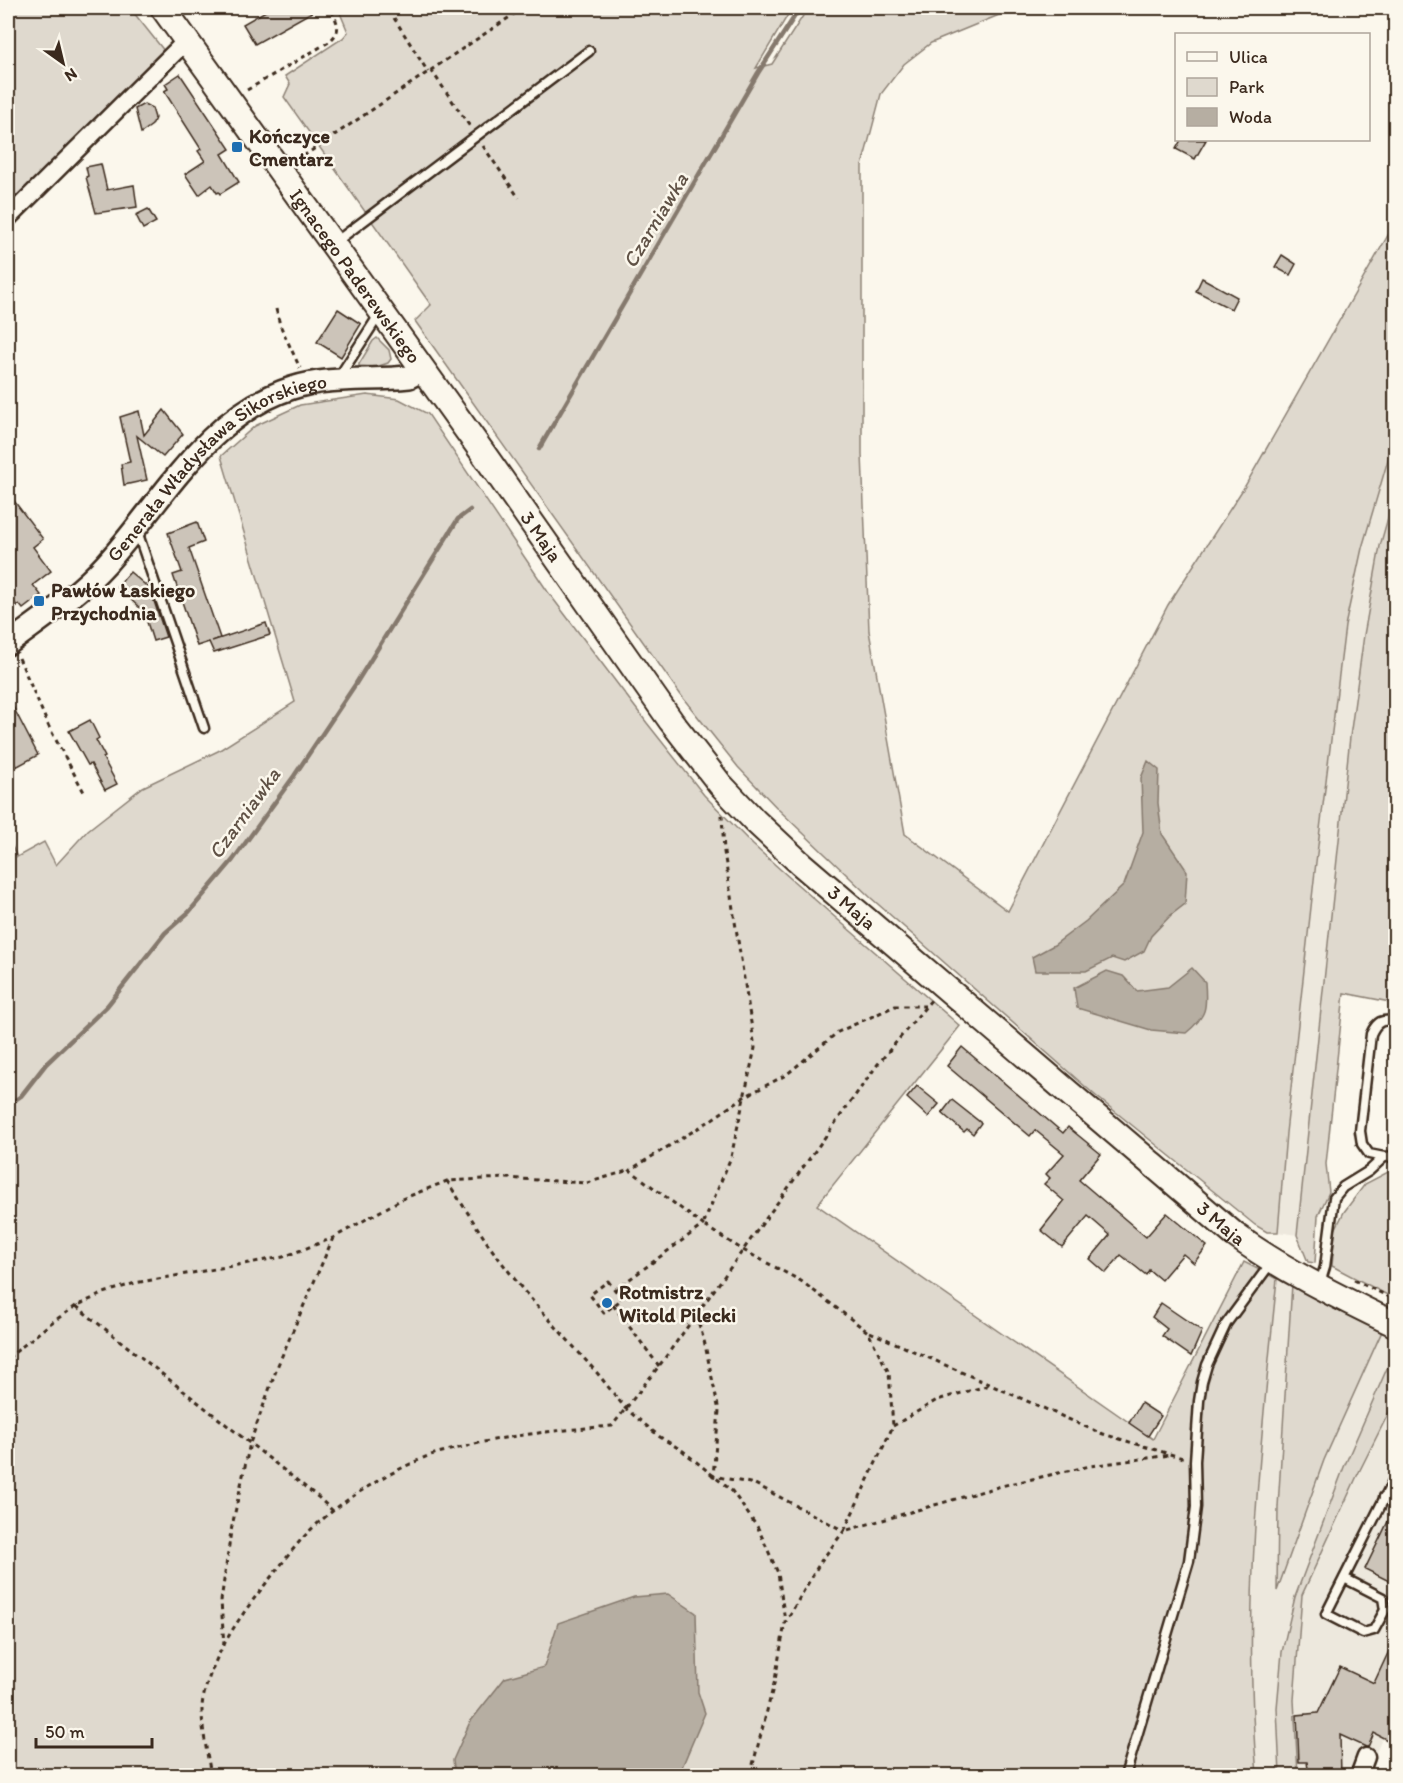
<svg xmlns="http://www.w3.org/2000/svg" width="1403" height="1783" viewBox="0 0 1403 1783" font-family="Itim,sans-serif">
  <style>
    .built { fill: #ede8dd }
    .green { fill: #dfd9ce; stroke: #8d8276; stroke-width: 1.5 }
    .water { fill: #b6aea2; stroke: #85796d; stroke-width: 1.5 }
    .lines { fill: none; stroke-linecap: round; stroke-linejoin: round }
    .stream { stroke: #85796d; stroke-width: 4.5 }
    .building { fill: #ccc4b9; stroke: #3b2a1e; stroke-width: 1.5 }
    .service-casing { stroke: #3b2a1e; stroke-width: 13 }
    .minor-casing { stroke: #3b2a1e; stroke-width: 21 }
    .tertiary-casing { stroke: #3b2a1e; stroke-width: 26 }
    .secondary-casing { stroke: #3b2a1e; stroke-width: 28 }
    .path { stroke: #3b2a1e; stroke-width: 3; stroke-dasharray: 4.5 4.5; stroke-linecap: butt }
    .service { stroke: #fbf7ec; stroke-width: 8 }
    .minor { stroke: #fbf7ec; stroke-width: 16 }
    .tertiary { stroke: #fbf7ec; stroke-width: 21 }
    .secondary { stroke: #fbf7ec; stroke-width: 24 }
    .poi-dot { fill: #1f6fb2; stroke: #fbf7ec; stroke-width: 2 }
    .labels { text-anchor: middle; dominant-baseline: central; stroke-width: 5; stroke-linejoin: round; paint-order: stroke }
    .poi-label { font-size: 20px; font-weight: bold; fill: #3b2a1e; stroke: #fbf7ec; text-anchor: start }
    .street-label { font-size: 20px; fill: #3b2a1e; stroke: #fbf7ec }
    .water-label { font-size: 21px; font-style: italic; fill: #605246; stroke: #fbf7ec }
  </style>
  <rect width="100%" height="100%" fill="#fbf7ec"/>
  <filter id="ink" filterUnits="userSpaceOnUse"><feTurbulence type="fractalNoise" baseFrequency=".0167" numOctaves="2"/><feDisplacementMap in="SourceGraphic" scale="12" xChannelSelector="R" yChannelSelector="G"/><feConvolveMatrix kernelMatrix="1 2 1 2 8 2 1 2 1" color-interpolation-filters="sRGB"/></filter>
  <g filter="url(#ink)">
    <g class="built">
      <polygon points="1395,436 1395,493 1380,546 1364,635 1350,737 1297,1235 1278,1232 1286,1133 1316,862 1345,626 1362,548"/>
      <polygon points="1277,1279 1292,1284 1278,1507 1277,1589 1324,1460 1383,1329 1395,1335 1396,1350 1344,1467 1295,1597 1282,1652 1277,1708 1280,1775 1257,1776 1250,1660 1259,1459"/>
      <polygon points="1395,1400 1395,1745 1382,1739 1366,1775 1298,1775 1294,1700 1302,1595 1357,1476"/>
    </g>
    <g class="green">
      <polygon points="8,8 130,8 169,57 8,208"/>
      <polygon points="338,8 792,8 756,68 772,64 808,8 1016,8 931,43 904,64 881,94 862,166 862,454 869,631 905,834 1008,911 1168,605 1245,486 1395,223 1395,436 1362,548 1345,626 1316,862 1286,1133 1278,1232 1267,1232 1255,1225 1096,1096 871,898 779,810 738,767 683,698 415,321 431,305 284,97 290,84 285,76 343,38 348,32"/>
      <polygon points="377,338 389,350 391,359 388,363 376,367 359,366 359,364 373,341"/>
      <path d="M367,395L399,399L428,414L548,592L647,723L704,795L753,845L790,878L960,1026L817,1205L1153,1439L1244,1262L1277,1279C1260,1444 1242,1610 1257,1775H8V838L17,857L44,842L56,865L88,830L143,787L218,751L295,702L221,456L255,426L300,405Z"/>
      <polygon points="1395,493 1396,771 1390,822 1396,826 1395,1003 1344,993 1326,1164 1329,1192 1318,1216 1315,1263 1308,1262 1297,1235 1350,737 1364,635 1380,546"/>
      <polygon points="1390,1171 1396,1172 1395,1299 1332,1266 1335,1230 1344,1212 1365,1184"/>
      <polygon points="1292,1284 1383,1329 1324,1460 1277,1591 1278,1507"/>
      <polygon points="1395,1350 1395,1400 1357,1476 1302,1595 1294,1700 1298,1775 1280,1775 1277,1708 1282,1652 1295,1597 1344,1467"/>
    </g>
    <g class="water">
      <polygon points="1148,761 1159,770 1158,803 1162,834 1187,871 1185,904 1171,915 1151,936 1144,951 1124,962 1112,958 1086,971 1035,971 1032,957 1054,945 1086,921 1124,885 1143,832 1141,778"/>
      <path d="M1192,968L1205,982C1207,1008 1207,1016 1186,1033L1151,1030L1077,1008L1074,988L1107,971L1123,976L1137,991L1168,987Z"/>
      <polygon points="668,1594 696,1613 698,1692 705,1713 682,1767 675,1775 455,1775 453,1760 470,1722 505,1678 544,1667 558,1623 634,1597"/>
    </g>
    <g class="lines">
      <g class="stream">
        <polyline points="539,449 758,73 800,8"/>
        <polyline points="8,1105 21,1096 46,1064 107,1006 165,933 189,912 233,860 294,776 355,685 458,519 470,510"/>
      </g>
    </g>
    <g class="building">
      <polygon points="271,8 319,8 255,44 243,24"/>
      <polygon points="180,74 230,149 222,154 239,182 220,194 219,192 217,193 212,185 199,195 185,174 205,161 198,151 201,149 164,91 168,89 165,84"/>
      <polygon points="144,104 152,108 155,118 152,125 141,133 135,109"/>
      <polygon points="1181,140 1206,140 1195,159 1176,149"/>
      <polygon points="101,164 107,190 134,185 137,207 96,213 86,177 88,176 86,167"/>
      <polygon points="148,209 156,222 143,229 136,215"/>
      <polygon points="1282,255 1296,264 1290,275 1275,267"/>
      <polygon points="1202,278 1237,297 1231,309 1196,291"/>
      <polygon points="338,309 361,324 341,357 317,342"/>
      <polygon points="164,410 183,434 163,457 137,436 147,480 124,485 121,464 130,462 120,417 139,411 144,435"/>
      <polygon points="8,493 43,539 33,547 51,571 33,585 41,595 23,609 19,604 17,606 8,594 14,590 8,582"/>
      <polygon points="197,522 204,542 189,548 220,638 212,641 266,623 270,635 214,653 209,642 197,646 173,575 182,572 168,533"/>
      <polygon points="130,572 150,589 166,637 153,641 147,622 153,620 117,587"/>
      <polygon points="8,697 38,755 16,767 8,750"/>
      <polygon points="90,720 99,738 96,740 105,757 103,758 117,784 105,790 91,764 88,765 69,731"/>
      <polygon points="962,1047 1063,1133 1068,1127 1101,1154 1079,1180 1146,1237 1167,1213 1207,1246 1194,1263 1183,1254 1161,1280 1149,1270 1146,1275 1121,1255 1106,1273 1090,1259 1110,1235 1088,1216 1062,1247 1041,1230 1064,1201 1044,1184 1050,1178 1046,1174 1064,1154 1035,1130 1030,1136 947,1066"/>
      <polygon points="917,1086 939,1104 928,1117 907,1098"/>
      <polygon points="952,1100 981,1123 973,1134 967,1129 964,1132 942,1113"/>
      <polygon points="1161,1303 1202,1331 1191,1356 1162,1336 1167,1329 1152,1317"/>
      <polygon points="1141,1403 1161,1416 1148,1436 1129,1423"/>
      <polygon points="1394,1509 1395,1509 1395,1584 1365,1569"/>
      <polygon points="1395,1638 1395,1744 1374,1733 1368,1747 1366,1747 1340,1735 1341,1776 1309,1776 1307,1762 1299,1762 1297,1715 1318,1713 1340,1667 1374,1683"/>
    </g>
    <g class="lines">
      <g class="service-casing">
        <g id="service">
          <polyline points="333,244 589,51"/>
          <polyline points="339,377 379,315"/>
          <polyline points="137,531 204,728"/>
          <path d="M1396,1021C1382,1019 1377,1021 1371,1034L1360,1131L1362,1144L1369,1154L1384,1157L1396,1156"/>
          <polyline points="1320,1283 1325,1267 1334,1198 1343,1187 1369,1171 1384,1157"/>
          <polyline points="1384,1497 1396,1503"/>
          <polyline points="1344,1578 1383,1598 1385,1610 1374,1630 1363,1633 1326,1614 1396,1475"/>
          <polyline points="1125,1776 1189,1561 1196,1507 1195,1461 1199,1401 1202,1382 1207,1365 1226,1324 1271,1263"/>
        </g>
      </g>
      <g class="minor-casing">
        <g id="minor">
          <polyline points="8,218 187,40"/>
          <polyline points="1359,1776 1366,1757"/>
        </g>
      </g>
      <g class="tertiary-casing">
        <g id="tertiary">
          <path id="s1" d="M8,644C41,619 78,595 106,564C162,502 207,415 292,388C329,376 370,381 409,377L423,370"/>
        </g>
      </g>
      <g class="secondary-casing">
        <g id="secondary">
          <path id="s2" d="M163,8L483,453L671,721L720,784L755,821L800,863L1235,1235C1284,1271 1341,1298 1396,1325"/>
        </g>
      </g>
      <g class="path">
        <polyline points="8,13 17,8"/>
        <polyline points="394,18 428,72"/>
        <polyline points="431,70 471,128"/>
        <path d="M247,90L329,42C343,29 337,24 331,8"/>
        <polyline points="483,146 519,198"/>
        <polyline points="296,161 523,8"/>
        <polyline points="276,309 280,325 300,368"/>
        <polyline points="19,658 49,727 85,794"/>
        <polyline points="722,815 724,852 755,1048 731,1157 703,1225 743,1250 801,1281 868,1332 889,1373 893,1426 844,1531 1001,1486 1090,1466 1170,1455"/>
        <polyline points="447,1181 490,1247 523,1290 598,1374 625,1408 660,1437 683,1451 732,1491 758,1528 778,1573 785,1621"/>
        <polyline points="1354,1280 1396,1300"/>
        <polygon points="608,1281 622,1299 604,1313 590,1295"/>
        <polyline points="615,1290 703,1225 630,1170 708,1122 744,1097 786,1075 838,1032 895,1006 925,1006"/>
        <polyline points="613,1305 659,1366"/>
        <polyline points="696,1315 704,1340 719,1411 713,1476 755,1484 844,1531 821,1561 785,1623 775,1680 750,1776"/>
        <polyline points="870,1332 1100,1433 1183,1458"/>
        <polyline points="8,1358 51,1323 76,1306"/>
        <polyline points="893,1426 937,1400 990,1385"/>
        <polyline points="333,1511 318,1497 76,1306 104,1293 135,1283 283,1257 333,1238 402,1199 447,1181 505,1178 587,1183 630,1170"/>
        <polyline points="224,1646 221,1601 231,1531 250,1443 278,1365 333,1238"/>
        <path d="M211,1776C208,1756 199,1718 203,1699C214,1648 248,1605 280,1566C291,1552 302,1537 316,1525C348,1496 388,1473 428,1456C439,1452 452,1450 463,1447C512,1434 562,1430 612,1426L659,1366L878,1064L932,999"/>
      </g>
      <use href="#service" class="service"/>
      <use href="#minor" class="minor"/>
      <use href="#tertiary" class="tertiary"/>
      <use href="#secondary" class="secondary"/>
    </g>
  </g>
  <g class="poi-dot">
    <rect x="231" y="141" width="12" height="12" rx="3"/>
    <rect x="33" y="595" width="12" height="12" rx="3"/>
    <circle cx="607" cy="1303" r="6"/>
  </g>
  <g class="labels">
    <g class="poi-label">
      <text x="249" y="136">Kończyce<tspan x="249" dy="23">Cmentarz</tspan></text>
      <text x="51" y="590">Pawłów Łaskiego<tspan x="51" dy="23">Przychodnia</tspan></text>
      <text x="619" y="1292">Rotmistrz<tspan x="619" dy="23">Witold Pilecki</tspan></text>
    </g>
    <g class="street-label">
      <text stroke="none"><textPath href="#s2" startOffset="330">Ignacego Paderewskiego</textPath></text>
      <text stroke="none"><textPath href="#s1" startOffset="278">Generała Władysława Sikorskiego</textPath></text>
      <text stroke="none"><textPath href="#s2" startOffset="650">3 Maja</textPath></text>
      <text stroke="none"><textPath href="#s2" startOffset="1136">3 Maja</textPath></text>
      <text stroke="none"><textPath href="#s2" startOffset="1622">3 Maja</textPath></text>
    </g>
    <g class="water-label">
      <text transform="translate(655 220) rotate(-59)">Czarniawka</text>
      <text transform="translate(244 813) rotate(-54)">Czarniawka</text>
    </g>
  </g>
  <rect width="1403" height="1783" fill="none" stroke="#fbf7ec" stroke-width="30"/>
  <rect x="15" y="15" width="1373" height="1753" fill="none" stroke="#3b2a1e" stroke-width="2" filter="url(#ink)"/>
  <rect x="1175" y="33" width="195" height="108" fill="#fbf7ec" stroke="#aea59a" stroke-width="1.5"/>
  <rect x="1187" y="52" width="30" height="9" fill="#fbf7ec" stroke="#aea59a" stroke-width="1.5"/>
  <text x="1229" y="63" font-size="18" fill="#3b2a1e">Ulica</text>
  <rect x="1187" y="78" width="30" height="18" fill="#dfd9ce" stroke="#aea59a" stroke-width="1.5"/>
  <text x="1229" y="93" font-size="18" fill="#3b2a1e">Park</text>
  <rect x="1187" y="108" width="30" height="18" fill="#b6aea2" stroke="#aea59a" stroke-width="1.5"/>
  <text x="1229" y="123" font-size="18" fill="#3b2a1e">Woda</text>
  <g transform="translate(63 63) rotate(146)" stroke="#fbf7ec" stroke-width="4.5" paint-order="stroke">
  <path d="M0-4.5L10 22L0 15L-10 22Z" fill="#3b2a1e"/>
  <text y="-9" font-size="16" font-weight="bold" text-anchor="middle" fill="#3b2a1e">N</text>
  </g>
  <path d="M36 1738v9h116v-9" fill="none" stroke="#3b2a1e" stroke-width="3"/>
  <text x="45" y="1738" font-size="18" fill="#3b2a1e" stroke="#fbf7ec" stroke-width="4.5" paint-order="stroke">50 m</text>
</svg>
